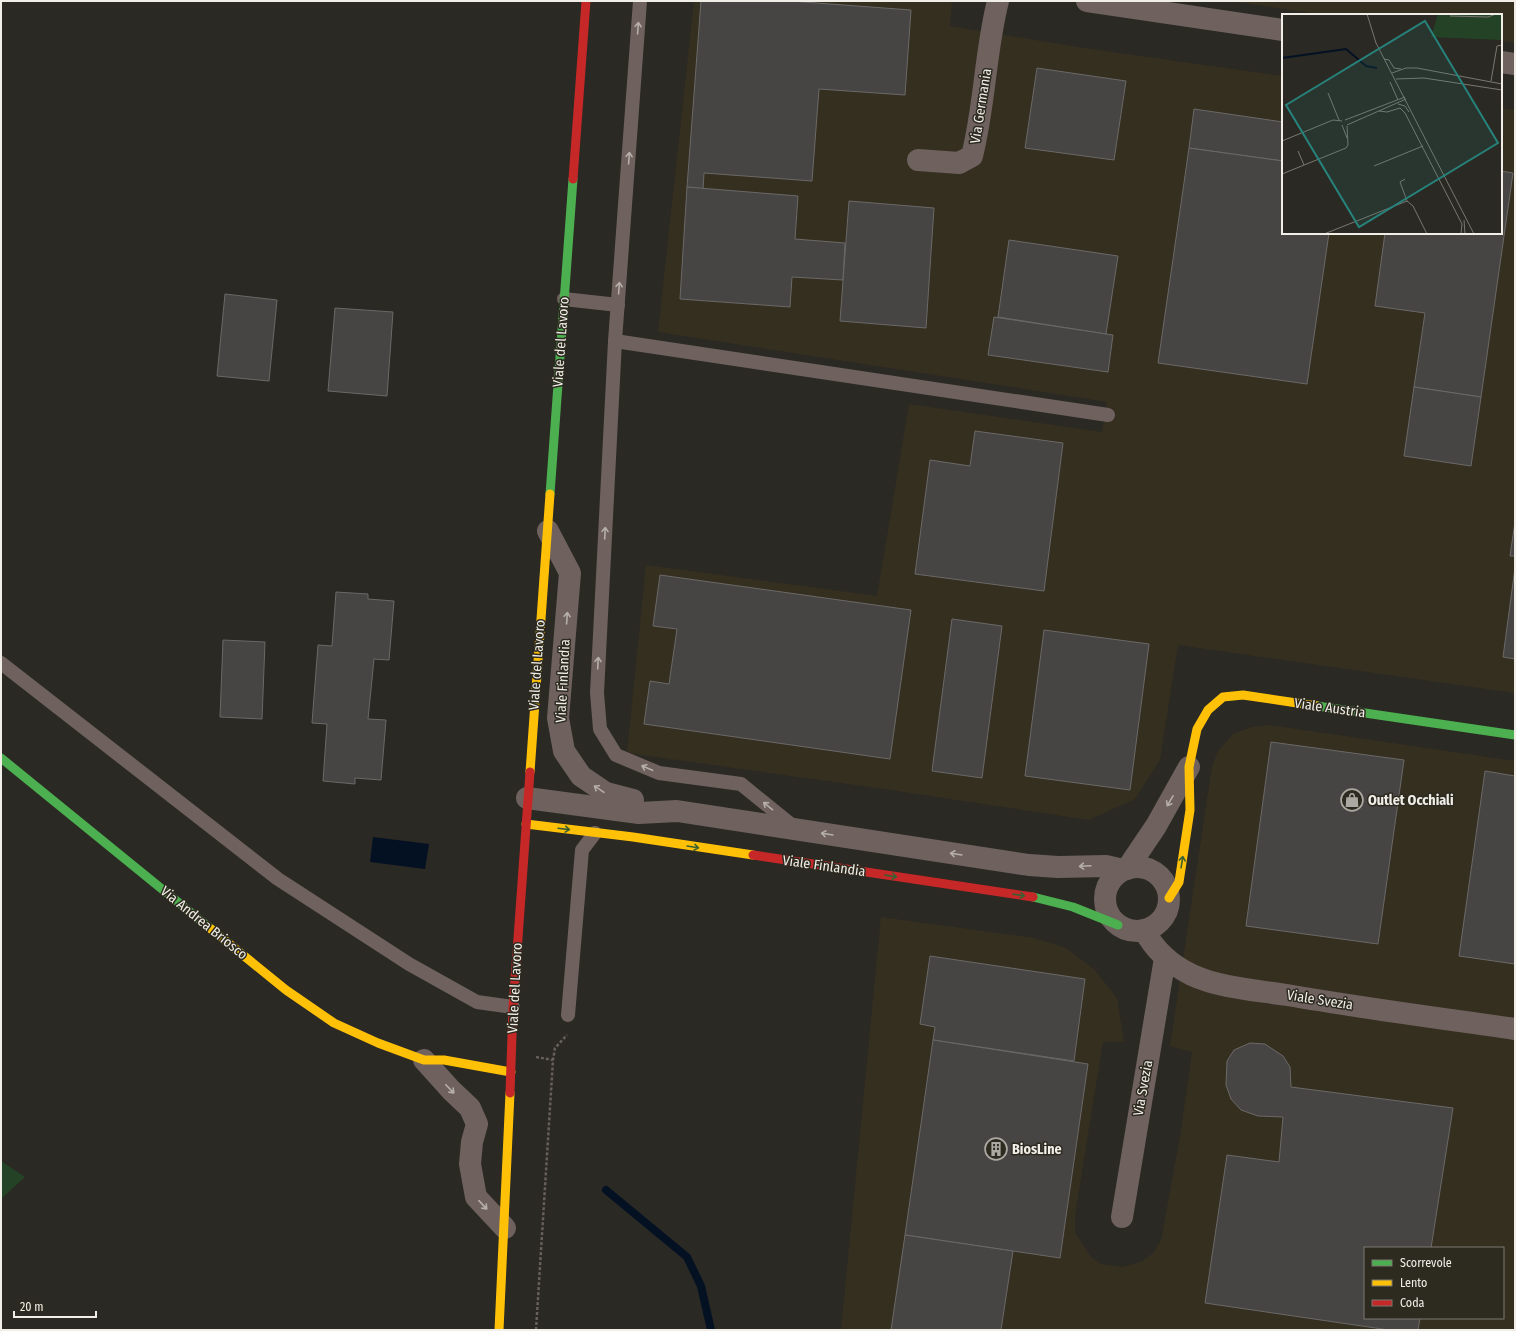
<svg xmlns="http://www.w3.org/2000/svg" width="1516" height="1331" viewBox="0 0 1516 1331" font-family="'Fira Sans Condensed',sans-serif">
  <style>
    .industrial { fill: #352f20; fill-rule: evenodd }
    .green { fill: #244326 }
    .water { fill: #041123 }
    .lines { fill: none; stroke-linecap: round; stroke-linejoin: round }
    .stream { stroke: #041123; stroke-width: 8 }
    .building { fill: #474544; stroke: #6b6968 }
    .path { stroke: #675f5c; stroke-width: 2.5; stroke-dasharray: 3 2; stroke-linecap: butt }
    .lane { stroke: #6e615e; stroke-width: 14 }
    .street { stroke: #6e615e; stroke-width: 22 }
    .fast { stroke: #4caf50; stroke-width: 9 }
    .slow { stroke: #ffc107; stroke-width: 9 }
    .jam { stroke: #c62828; stroke-width: 9 }
    .oneway { stroke: #b6afa9 }
    .oneway2 { stroke: #395f33 }
    .labels { text-anchor: middle; dominant-baseline: central; stroke-width: 3; stroke-linejoin: round; paint-order: stroke }
    .street-label { font-size: 14px; fill: #f0eee7; stroke: #2d2a20 }
    .poi-label { font-size: 14px; font-weight: bold; fill: #f0eee7; stroke: #2d2a20; text-anchor: start }
    .inset-river { fill: none; stroke: #041123; stroke-width: 2 }
    .inset-road { fill: none; stroke: #797871; stroke-width: 1 }
    .view { fill: #26827a; fill-opacity: 0.15; stroke: #26827a; stroke-width: 2 }
    .inset-edge { fill: none; stroke: #f0eee7; stroke-width: 2 }
  </style>
  <rect width="100%" height="100%" fill="#2a2923"/>
  <g class="industrial">
    <polygon points="694,1 952,1 950,26 1084,48 1283,76 1283,233 1501,233 1501,108 1515,110 1515,693 1178,645 1160,760 1135,799 1089,820 877,788 627,753 646,565 877,596 909,404 1102,432 1107,402 658,332"/>
    <polygon points="1229,1 1515,1 1515,43 1501,41 1501,15 1324,15"/>
    <path d="M1270,725L1515,761V1330H841L881,917L1034,938L1066,948L1094,969L1117,998L1124,1042H1103L1075,1215V1232L1090,1256L1101,1264L1122,1267L1141,1262L1153,1253L1161,1240L1180,1137L1192,1052L1170,1046L1212,766L1218,751L1233,734L1251,727ZM1365,1248H1503V1318H1365Z"/>
  </g>
  <polygon class="green" points="1,1161 25,1177 1,1199"/>
  <polygon class="water" points="373,837 429,844 425,869 370,862"/>
  <g class="lines">
    <polyline class="stream" points="606,1190 687,1257 701,1286 711,1330"/>
  </g>
  <g class="building">
    <polygon points="701,1 790,1 911,10 905,95 819,89 812,181 704,173 703,189 687,187"/>
    <polygon points="1037,68 1126,81 1114,160 1025,148"/>
    <polygon points="1194,109 1283,122 1283,161 1189,148"/>
    <polygon points="1189,148 1283,161 1283,233 1329,233 1307,384 1158,363"/>
    <polygon points="1501,171 1513,173 1481,397 1414,387 1425,313 1375,306 1385,233 1501,233"/>
    <polygon points="687,187 798,196 795,239 845,243 843,280 792,277 790,307 680,299"/>
    <polygon points="849,201 934,208 926,328 840,321"/>
    <polygon points="1009,240 1118,256 1106,334 998,317"/>
    <polygon points="225,294 277,300 269,381 217,376"/>
    <polygon points="335,308 393,312 387,396 328,391"/>
    <polygon points="994,317 1113,335 1108,372 988,355"/>
    <polygon points="1414,387 1481,397 1471,466 1404,456"/>
    <polygon points="975,431 1063,443 1044,591 915,574 930,460 970,466"/>
    <polygon points="1515,522 1515,556 1510,556"/>
    <polygon points="1515,568 1515,659 1503,657"/>
    <polygon points="660,575 911,610 890,759 644,724 650,681 669,684 677,629 653,626"/>
    <polygon points="336,592 368,594 368,599 394,601 389,660 374,659 368,719 386,720 381,780 355,778 355,784 323,781 327,724 312,723 318,645 332,646"/>
    <polygon points="952,619 1002,626 982,778 932,771"/>
    <polygon points="1044,630 1149,644 1130,790 1025,776"/>
    <polygon points="223,640 265,642 262,719 220,717"/>
    <polygon points="1271,742 1404,760 1378,944 1246,926"/>
    <polygon points="1485,771 1515,776 1515,964 1459,956"/>
    <polygon points="930,956 1085,979 1074,1061 933,1040 935,1027 920,1024"/>
    <polygon points="933,1040 1088,1064 1060,1258 905,1235"/>
    <polygon points="1250,1043 1265,1044 1283,1056 1290,1067 1291,1087 1453,1108 1431,1248 1365,1248 1365,1318 1420,1318 1418,1330 1389,1330 1205,1303 1227,1155 1279,1162 1283,1117 1258,1116 1241,1110 1231,1099 1226,1085 1227,1061 1234,1050"/>
    <polygon points="905,1235 1013,1251 1001,1330 891,1330"/>
  </g>
  <g class="lines">
    <g class="path">
      <polyline points="536,1057 553,1060"/>
      <polyline points="536,1330 553,1060 555,1048 567,1035"/>
    </g>
    <g class="lane">
      <polyline points="640,1 615,341 597,693 600,729 616,755 659,773 741,784 794,827"/>
      <polyline points="564,299 618,305"/>
      <polyline points="615,341 1108,415"/>
      <polyline points="1,663 278,879 409,964 477,1002 513,1007"/>
      <polyline points="568,1015 582,850 595,833"/>
    </g>
    <g class="street">
      <polyline points="1087,1 1283,30"/>
      <polyline points="1501,62 1515,64"/>
      <path d="M918,160L959,163L972,156C985,105 985,52 998,1"/>
      <polyline points="548,531 570,573 558,718 564,751 581,776 606,793 633,800"/>
      <polyline points="527,798 639,813 677,811 1029,865 1058,867 1106,866 1123,870"/>
      <circle cx="1137" cy="899" r="32"/>
      <polyline points="1127,869 1156,826 1189,767"/>
      <path d="M1144,930C1155,951 1171,965 1192,975C1220,988 1256,990 1287,995C1362,1008 1439,1018 1515,1029"/>
      <polyline points="424,1060 451,1090 470,1108 477,1124 472,1142 470,1164 476,1197 505,1228"/>
      <polyline points="1122,1217 1165,958"/>
    </g>
    <g class="fast">
      <polyline points="550,494 573,179"/>
      <polyline points="1317,706 1515,735"/>
      <polyline points="1,758 211,929"/>
      <polyline points="1033,897 1073,907 1118,925"/>
    </g>
    <g class="slow">
      <polyline points="530,772 550,494"/>
      <polyline points="526,824 633,837 753,855"/>
      <polyline points="1169,898 1179,882 1190,810 1189,767 1197,729 1208,710 1223,697 1243,695 1317,706"/>
      <polyline points="211,929 286,990 334,1023 378,1043 424,1060 444,1060 511,1072"/>
      <polyline points="499,1330 510,1093"/>
    </g>
    <g class="jam">
      <polyline points="573,179 586,1"/>
      <polyline points="753,855 1033,897"/>
      <polyline points="510,1093 513,1007 530,772"/>
    </g>
  </g>
  <defs><path id="oneway-shaft" d="M-6 0H5M1.5-3L5.5 0L1.5 3" fill="none" stroke-width="1.6" stroke-linecap="round" stroke-linejoin="round"/></defs>
  <g class="oneway">
    <use href="#oneway-shaft" transform="translate(638 28) rotate(-86)"/>
    <use href="#oneway-shaft" transform="translate(629 158) rotate(-86)"/>
    <use href="#oneway-shaft" transform="translate(619 288) rotate(-86)"/>
    <use href="#oneway-shaft" transform="translate(605 533) rotate(-87)"/>
    <use href="#oneway-shaft" transform="translate(567 618) rotate(-86)"/>
    <use href="#oneway-shaft" transform="translate(598 663) rotate(-87)"/>
    <use href="#oneway-shaft" transform="translate(647 768) rotate(-157)"/>
    <use href="#oneway-shaft" transform="translate(599 789) rotate(-146)"/>
    <use href="#oneway-shaft" transform="translate(1170 801) rotate(120)"/>
    <use href="#oneway-shaft" transform="translate(768 806) rotate(-141)"/>
    <use href="#oneway-shaft" transform="translate(827 834) rotate(-171)"/>
    <use href="#oneway-shaft" transform="translate(956 854) rotate(-171)"/>
    <use href="#oneway-shaft" transform="translate(1085 866) rotate(177)"/>
    <use href="#oneway-shaft" transform="translate(450 1089) rotate(46)"/>
    <use href="#oneway-shaft" transform="translate(483 1205) rotate(47)"/>
  </g>
  <g class="oneway2">
    <use href="#oneway-shaft" transform="translate(564 829) rotate(7)"/>
    <use href="#oneway-shaft" transform="translate(693 847) rotate(9)"/>
    <use href="#oneway-shaft" transform="translate(1182 862) rotate(-81)"/>
    <use href="#oneway-shaft" transform="translate(891 876) rotate(8)"/>
    <use href="#oneway-shaft" transform="translate(1019 895) rotate(8)"/>
  </g>
  <defs>
    <g id="shop-ring" transform="scale(1.15)"><circle r="9.5" fill="#2d2a20" stroke="#aba9a2" stroke-width="1.5"/><path d="M-5-2.5h2.3a2.7 3.5 0 0 1 5.4 0H5L5.5 6h-11ZM-1.5-2.5h3a1.5 2.3 0 0 0-3 0Z" fill="#aba9a2"/></g>
    <g id="building-ring" transform="scale(1.15)"><circle r="9.5" fill="#2d2a20" stroke="#aba9a2" stroke-width="1.5"/><path d="M-4-6H4V6H1V3H-1V6H-4ZM-2.5-4.3h1.7v1.8h-1.7ZM.8-4.3h1.7v1.8H.8ZM-2.5-1h1.7V.8h-1.7ZM.8-1h1.7V.8H.8Z" fill="#aba9a2"/></g>
  </defs>
  <g fill-rule="evenodd">
    <use href="#shop-ring" x="1352" y="800"/>
    <use href="#building-ring" x="996" y="1149"/>
  </g>
  <g class="labels">
    <g class="street-label">
      <text transform="translate(981 106) rotate(-81)">Via Germania</text>
      <text transform="translate(561 342) rotate(-86)">Viale del Lavoro</text>
      <text transform="translate(537 665) rotate(-86)">Viale del Lavoro</text>
      <text transform="translate(563 681) rotate(-87)">Viale Finlandia</text>
      <text transform="translate(1330 708) rotate(8)">Viale Austria</text>
      <text transform="translate(824 866) rotate(8)">Viale Finlandia</text>
      <text transform="translate(204 923) rotate(39)">Via Andrea Briosco</text>
      <text transform="translate(515 988) rotate(-87)">Viale del Lavoro</text>
      <text transform="translate(1320 1000) rotate(9)">Viale Svezia</text>
      <text transform="translate(1143 1088) rotate(-80)">Via Svezia</text>
    </g>
    <g class="poi-label">
      <text x="1368" y="800">Outlet Occhiali</text>
      <text x="1012" y="1149">BiosLine</text>
    </g>
  </g>
  <g transform="translate(1282 14)">
    <rect width="220" height="220" fill="#2a2923"/>
    <path d="M156,0H220V26L149,23Z" fill="#244326"/>
    <path class="inset-river" d="M0,44L64,35L84,52L95,54"/>
    <path class="inset-road" d="M85,0L94,29L192,220M168,2L206,3L214,0M102,45L107,46L112,54L119,55M110,59L124,54H135L220,70M114,65L142,64L220,76M209,67L215,32L220,31M108,68L116,86M46,79L57,106M116,90L123,92L127,98M97,97L105,98L118,94L123,99L180,210L179,220M63,106L123,83M60,111L65,124M65,111L124,85M0,127L51,106L60,107M16,137L22,151M92,152L141,132M0,160L64,134L66,131L65,112M125,187L131,192L145,220M182,206L183,220M42,220L125,187L118,168L123,165"/>
    <path class="view" d="M143,7L216,129L77,213L4,91Z"/>
    <rect width="220" height="220" class="inset-edge"/>
  </g>
  <rect width="1516" height="1331" fill="none" stroke="#f0eee7" stroke-width="4"/>
  <rect x="1364" y="1247" width="140" height="72" fill="#2d2a20" stroke="#7b7870"/>
  <rect x="1372" y="1260" width="20" height="6" fill="#4caf50" stroke="#7b7870"/>
  <text x="1400" y="1267" font-size="12" fill="#f0eee7">Scorrevole</text>
  <rect x="1372" y="1280" width="20" height="6" fill="#ffc107" stroke="#7b7870"/>
  <text x="1400" y="1287" font-size="12" fill="#f0eee7">Lento</text>
  <rect x="1372" y="1300" width="20" height="6" fill="#c62828" stroke="#7b7870"/>
  <text x="1400" y="1307" font-size="12" fill="#f0eee7">Coda</text>
  <path d="M14 1311v6h82v-6" fill="none" stroke="#f0eee7" stroke-width="2"/>
  <text x="20" y="1311" font-size="12" fill="#f0eee7" stroke="#2d2a20" stroke-width="3" paint-order="stroke">20 m</text>
</svg>
